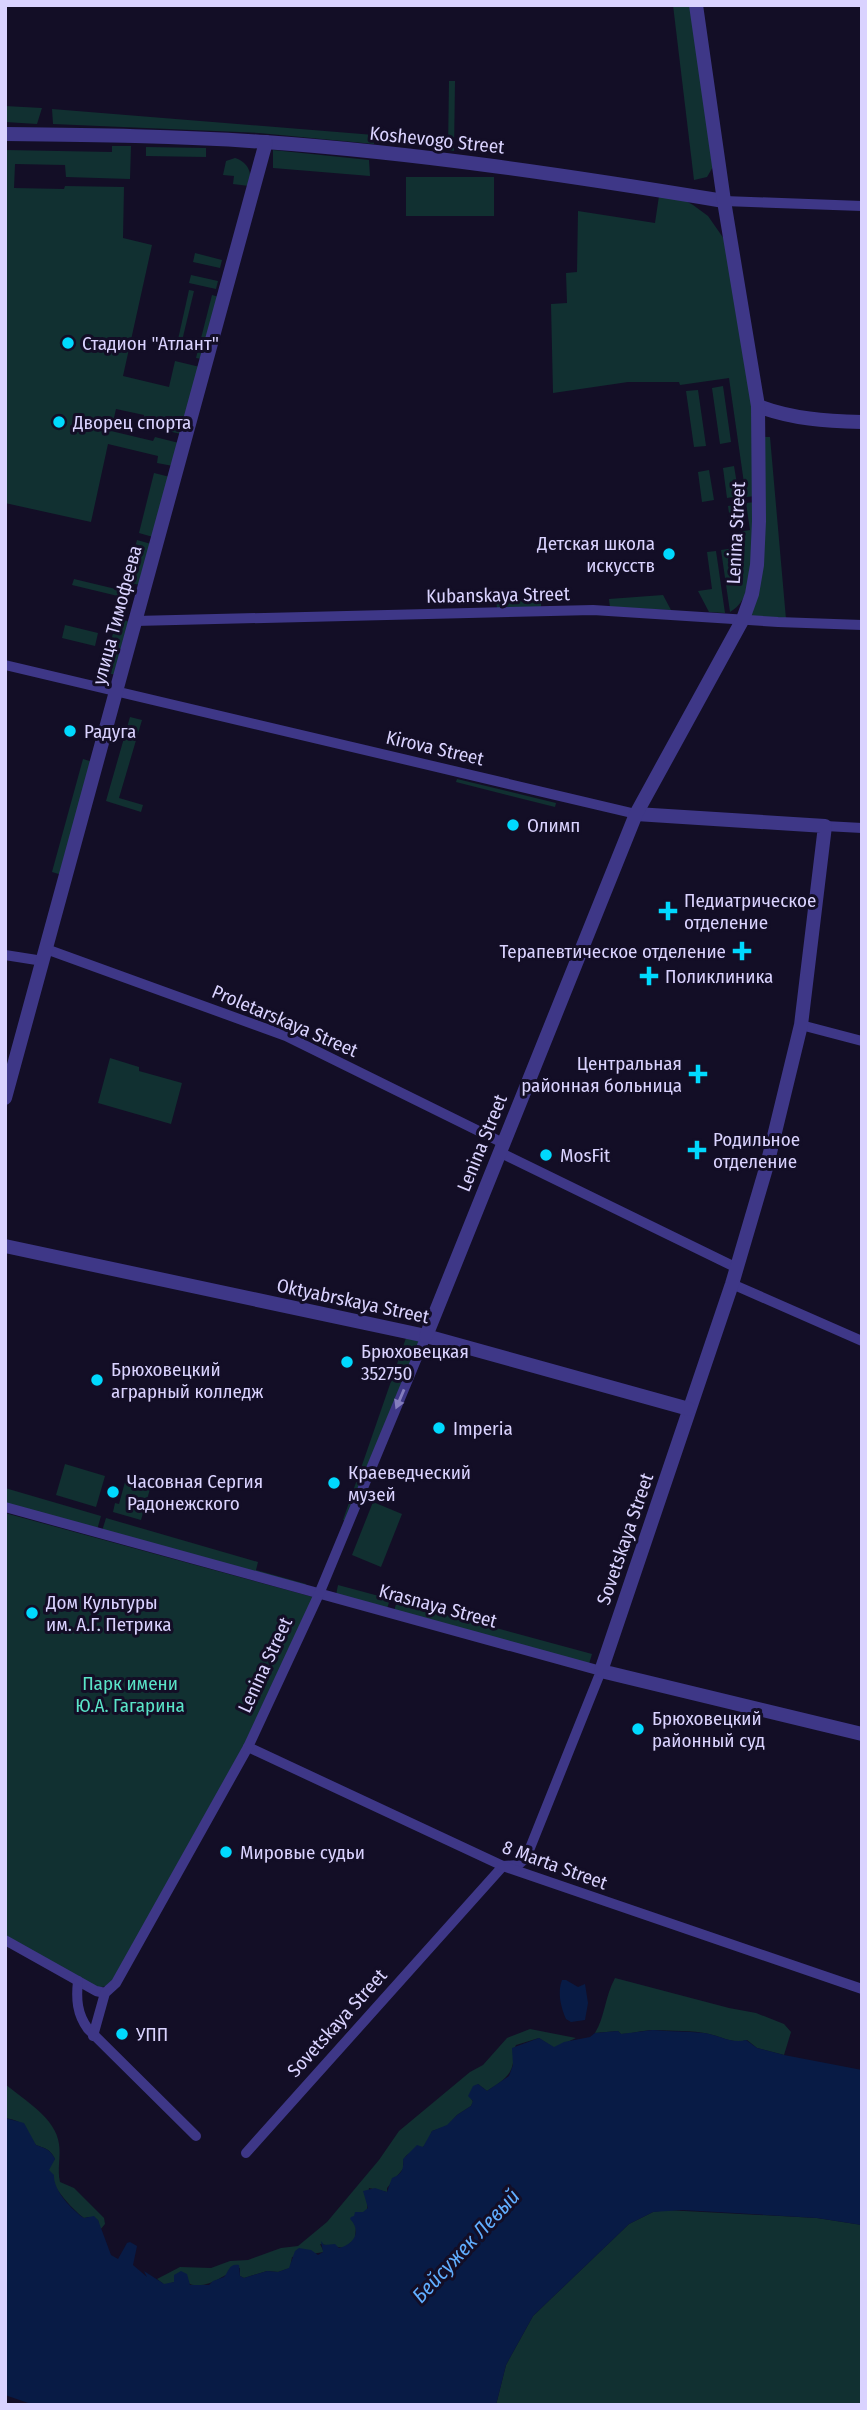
<svg xmlns="http://www.w3.org/2000/svg" width="867" height="2410" viewBox="0 0 867 2410" font-family="'Fira Sans Condensed',sans-serif">
  <style>
    .green { fill: #113031 }
    .water { fill: #081b45 }
    .lines { fill: none; stroke-linecap: round; stroke-linejoin: round }
    .minor { stroke: #3e3787; stroke-width: 10 }
    .tertiary { stroke: #3e3787; stroke-width: 14 }
    .oneway { fill: #847dbd }
    .poi-dot { fill: #00d9fe; stroke: #130e26; stroke-width: 2.5 }
    .labels { text-anchor: middle; dominant-baseline: central; stroke-width: 6; stroke-linejoin: round; paint-order: stroke }
    .street-label { font-size: 19px; fill: #dad3ff; stroke: #130e26 }
    .poi-label { font-size: 19px; fill: #dad3ff; stroke: #130e26; text-anchor: start }
    .park-label { font-size: 19px; fill: #5ae4c8; stroke: #130e26 }
    .water-label { font-size: 21px; font-style: italic; fill: #61aeff; stroke: #130e26 }
  </style>
  <rect width="100%" height="100%" fill="#130e26"/>
  <g class="green">
    <polygon points="673,5 693,5 714,165 707,177 694,180"/>
    <polygon points="449,81 455,81 454,151 448,150"/>
    <polygon points="5,106 42,108 37,124 5,122"/>
    <polygon points="52,109 374,135 374,144 259,133 53,124"/>
    <polygon points="112,146 131,146 130,179 66,177 65,165 15,164 14,188 64,189 65,186 124,187 123,238 152,245 123,376 169,387 175,361 200,367 181,434 142,425 144,415 116,409 111,431 153,441 155,437 179,443 173,466 157,463 158,456 108,444 91,522 5,503 5,150 112,152"/>
    <polygon points="146,147 206,148 206,157 146,156"/>
    <polygon points="273,150 369,160 370,176 273,168"/>
    <path d="M235,158C248,162 253,173 249,186L233,184L234,176L223,175L226,161Z"/>
    <rect x="406" y="177" width="88" height="39"/>
    <polygon points="659,196 684,200 693,205 708,216 724,239 753,406 756,496 746,497 729,378 680,385 679,382 628,382 553,393 551,304 567,303 566,273 577,272 578,211 655,223"/>
    <polygon points="195,253 222,260 220,268 193,262"/>
    <polygon points="191,275 218,281 216,289 189,283"/>
    <polygon points="189,290 194,291 181,345 177,344"/>
    <polygon points="212,295 219,297 202,359 196,358"/>
    <polygon points="723,386 731,442 720,444 712,388"/>
    <polygon points="698,390 706,446 694,447 686,391"/>
    <polygon points="763,437 770,437 786,619 749,616"/>
    <polygon points="734,466 739,496 727,498 723,468"/>
    <polygon points="709,470 714,500 702,502 698,472"/>
    <polygon points="154,473 170,477 153,537 139,533"/>
    <path d="M756,502C755,531 759,597 730,612L721,550L734,548L732,533L750,530L746,503Z"/>
    <polygon points="740,504 743,525 731,527 728,506"/>
    <polygon points="137,540 151,544 140,585 126,582"/>
    <polygon points="716,551 725,613 709,612 698,591 712,589 707,552"/>
    <polygon points="74,579 124,591 122,597 72,585"/>
    <polygon points="663,595 671,610 610,607 609,599"/>
    <polygon points="541,600 541,608 497,608 496,601"/>
    <polygon points="117,618 130,622 116,675 103,672"/>
    <polygon points="65,625 98,633 95,646 62,638"/>
    <polygon points="130,717 142,720 119,798 143,805 141,812 106,801"/>
    <polygon points="83,759 93,762 62,875 52,872"/>
    <polygon points="457,779 556,803 555,807 456,782"/>
    <polygon points="110,1058 139,1067 139,1071 182,1083 171,1124 98,1103"/>
    <polygon points="406,1338 421,1341 347,1521 343,1520"/>
    <polygon points="65,1464 105,1476 96,1507 56,1495"/>
    <polygon points="125,1482 150,1489 141,1520 113,1512 115,1503 119,1504"/>
    <polygon points="5,1488 101,1516 97,1530 5,1505"/>
    <polygon points="373,1502 402,1514 381,1567 352,1555"/>
    <polygon points="5,1513 313,1597 244,1745 113,1980 106,1986 98,1988 5,1937"/>
    <polygon points="106,1518 258,1562 256,1570 306,1584 305,1587 102,1531"/>
    <polygon points="338,1585 390,1599 387,1609 336,1595"/>
    <polygon points="397,1601 592,1654 589,1664 394,1611"/>
    <path d="M615,1978L729,2008L756,2013L784,2024L791,2032L784,2055L757,2048L747,2040C733,2044 722,2037 709,2034C692,2030 671,2031 654,2030C642,2030 632,2034 621,2034L618,2031L595,2033C605,2017 605,1996 615,1978Z"/>
    <path d="M530,2029L576,2038L554,2048L539,2038L516,2045C511,2055 515,2058 512,2067C509,2078 496,2085 487,2091L478,2084L471,2098L473,2102L471,2106L457,2115L447,2126L432,2131C430,2136 429,2143 424,2146C412,2156 403,2149 403,2169L387,2188V2192L369,2188L367,2211L354,2222L356,2227L355,2239L344,2248L320,2244L324,2252L292,2257L290,2268L278,2272L267,2271L244,2278L240,2276V2268C223,2274 213,2287 194,2285C189,2285 180,2278 174,2275V2282L165,2285L157,2279L180,2267L211,2268L230,2261L248,2260L281,2248L298,2246L327,2222L379,2160L399,2131L470,2072L483,2065L507,2038Z"/>
    <path d="M5,2084C24,2100 56,2118 59,2144C61,2157 57,2169 60,2182L74,2188L104,2218L105,2224L100,2230L98,2220L89,2217L84,2218C73,2210 49,2184 49,2170C49,2166 52,2163 55,2159C50,2149 47,2149 36,2145C24,2131 28,2121 5,2118Z"/>
    <polygon points="666,2210 817,2218 862,2225 862,2405 496,2405 506,2365 533,2316 629,2224 653,2212"/>
  </g>
  <g class="water">
    <path d="M562,1980H566L578,1987L585,1984L588,2003L585,2020L571,2022L566,2019C561,2008 557,1992 562,1980Z"/>
    <path d="M653,2030C670,2032 687,2031 704,2033C719,2035 731,2044 746,2040L757,2048L784,2055L862,2070V2225L817,2218L682,2210L653,2212L629,2224L533,2316L506,2365L496,2405H34L5,2395V2118L24,2123L36,2145C46,2149 50,2149 55,2159L49,2170L54,2175C53,2190 72,2210 84,2218L94,2216L98,2220L111,2255L118,2259L127,2243L130,2242L137,2246L133,2265L147,2277L144,2271L164,2284L174,2282V2275L181,2271L187,2274L190,2285H209L213,2281L224,2277C229,2271 229,2263 239,2265L240,2276L244,2278L267,2271L278,2272L289,2268L295,2251L299,2248L311,2250L318,2255L323,2252L321,2241L324,2245L335,2244L339,2248C354,2245 362,2231 350,2219L351,2217L354,2216L355,2212H363L368,2208L363,2191L375,2188L387,2192L392,2178C402,2174 404,2169 403,2159L417,2145L423,2147L432,2131L447,2125L457,2115L471,2106L473,2101L468,2096L473,2086L478,2084L487,2091L509,2076L513,2065L512,2048L539,2038L554,2047L564,2042L590,2037L595,2033L618,2031L621,2034Z"/>
  </g>
  <g class="lines">
    <g class="minor">
      <polyline points="724,201 862,206"/>
      <polyline points="135,621 593,610 778,622 862,625"/>
      <polyline points="5,665 636,814"/>
      <polyline points="825,826 862,828"/>
      <polyline points="46,949 286,1036 503,1143"/>
      <polyline points="5,955 43,961"/>
      <polyline points="801,1025 862,1041"/>
      <polyline points="499,1152 737,1268"/>
      <polyline points="732,1284 862,1341"/>
      <polyline points="5,1507 601,1671 526,1858 518,1865 503,1866 246,2153"/>
      <polyline points="248,1747 503,1866 862,1989"/>
      <polyline points="5,1940 96,1991 105,1993"/>
      <path d="M78,1981C76,1999 77,2014 88,2029L196,2136"/>
      <polyline points="93,2036 105,1993 116,1983 248,1747 319,1594 426,1336"/>
    </g>
    <g class="tertiary">
      <path d="M5,134C92,135 179,136 265,142C419,153 572,176 724,201"/>
      <path d="M758,406C792,419 826,421 862,422"/>
      <polyline points="636,814 825,826 801,1025 767,1165 732,1284 601,1671 862,1734"/>
      <polyline points="5,1098 266,142"/>
      <polyline points="5,1246 426,1336 689,1409"/>
      <polyline points="426,1336 636,814 743,619 752,594 757,565 759,521 758,406 724,201 696,5"/>
    </g>
  </g>
  <defs><path id="oneway-solid" d="M-6-.8H1V-3.2L6.5 0L1 3.2V.8H-6Z" transform="scale(1.75)"/></defs>
  <use class="oneway" href="#oneway-solid" transform="translate(400 1399) rotate(113)"/>
  <g class="poi-dot">
    <circle cx="68" cy="343" r="7"/>
    <circle cx="59" cy="422" r="7"/>
    <circle cx="669" cy="554" r="7"/>
    <circle cx="70" cy="731" r="7"/>
    <circle cx="513" cy="825" r="7"/>
    <path d="M664.5 900.5h7v7h7v7h-7v7h-7v-7h-7v-7h7z"/>
    <path d="M738.5 940.5h7v7h7v7h-7v7h-7v-7h-7v-7h7z"/>
    <path d="M645.5 965.5h7v7h7v7h-7v7h-7v-7h-7v-7h7z"/>
    <path d="M694.5 1063.5h7v7h7v7h-7v7h-7v-7h-7v-7h7z"/>
    <path d="M693.5 1139.5h7v7h7v7h-7v7h-7v-7h-7v-7h7z"/>
    <circle cx="546" cy="1155" r="7"/>
    <circle cx="347" cy="1362" r="7"/>
    <circle cx="97" cy="1380" r="7"/>
    <circle cx="439" cy="1428" r="7"/>
    <circle cx="334" cy="1483" r="7"/>
    <circle cx="113" cy="1492" r="7"/>
    <circle cx="32" cy="1613" r="7"/>
    <circle cx="638" cy="1729" r="7"/>
    <circle cx="226" cy="1852" r="7"/>
    <circle cx="122" cy="2034" r="7"/>
  </g>
  <g class="labels">
    <g class="street-label">
      <text transform="translate(437 140) rotate(6)">Koshevogo Street</text>
      <text transform="translate(736 533) rotate(-87)">Lenina Street</text>
      <text transform="translate(498 595) rotate(-1)">Kubanskaya Street</text>
      <text transform="translate(117 615) rotate(-75)">улица Тимофеева</text>
      <text transform="translate(435 748) rotate(13)">Kirova Street</text>
      <text transform="translate(285 1021) rotate(23)">Proletarskaya Street</text>
      <text transform="translate(482 1143) rotate(-68)">Lenina Street</text>
      <text transform="translate(353 1301) rotate(12)">Oktyabrskaya Street</text>
      <text transform="translate(625 1539) rotate(-71)">Sovetskaya Street</text>
      <text transform="translate(438 1606) rotate(15)">Krasnaya Street</text>
      <text transform="translate(265 1665) rotate(-65)">Lenina Street</text>
      <text transform="translate(555 1865) rotate(20)">8 Marta Street</text>
      <text transform="translate(337 2023) rotate(-48)">Sovetskaya Street</text>
    </g>
    <g class="poi-label">
      <text x="82" y="343">Стадион "Атлант"</text>
      <text x="73" y="422">Дворец спорта</text>
      <text x="655" y="543" text-anchor="end">Детская школа<tspan x="655" dy="22">искусств</tspan></text>
      <text x="84" y="731">Радуга</text>
      <text x="527" y="825">Олимп</text>
      <text x="684" y="900">Педиатрическое<tspan x="684" dy="22">отделение</tspan></text>
      <text x="726" y="951" text-anchor="end">Терапевтическое отделение</text>
      <text x="665" y="976">Поликлиника</text>
      <text x="682" y="1063" text-anchor="end">Центральная<tspan x="682" dy="22">районная больница</tspan></text>
      <text x="713" y="1139">Родильное<tspan x="713" dy="22">отделение</tspan></text>
      <text x="560" y="1155">MosFit</text>
      <text x="361" y="1351">Брюховецкая<tspan x="361" dy="22">352750</tspan></text>
      <text x="111" y="1369">Брюховецкий<tspan x="111" dy="22">аграрный колледж</tspan></text>
      <text x="453" y="1428">Imperia</text>
      <text x="348" y="1472">Краеведческий<tspan x="348" dy="22">музей</tspan></text>
      <text x="127" y="1481">Часовная Сергия<tspan x="127" dy="22">Радонежского</tspan></text>
      <text x="46" y="1602">Дом Культуры<tspan x="46" dy="22">им. А.Г. Петрика</tspan></text>
      <text x="652" y="1718">Брюховецкий<tspan x="652" dy="22">районный суд</tspan></text>
      <text x="240" y="1852">Мировые судьи</text>
      <text x="136" y="2034">УПП</text>
    </g>
    <g class="park-label">
      <text x="130" y="1683">Парк имени<tspan x="130" dy="22">Ю.А. Гагарина</tspan></text>
    </g>
    <g class="water-label">
      <text transform="translate(466 2246) rotate(-47)">Бейсужек Левый</text>
    </g>
  </g>
  <rect width="867" height="2410" fill="none" stroke="#dad3ff" stroke-width="14"/>
</svg>
